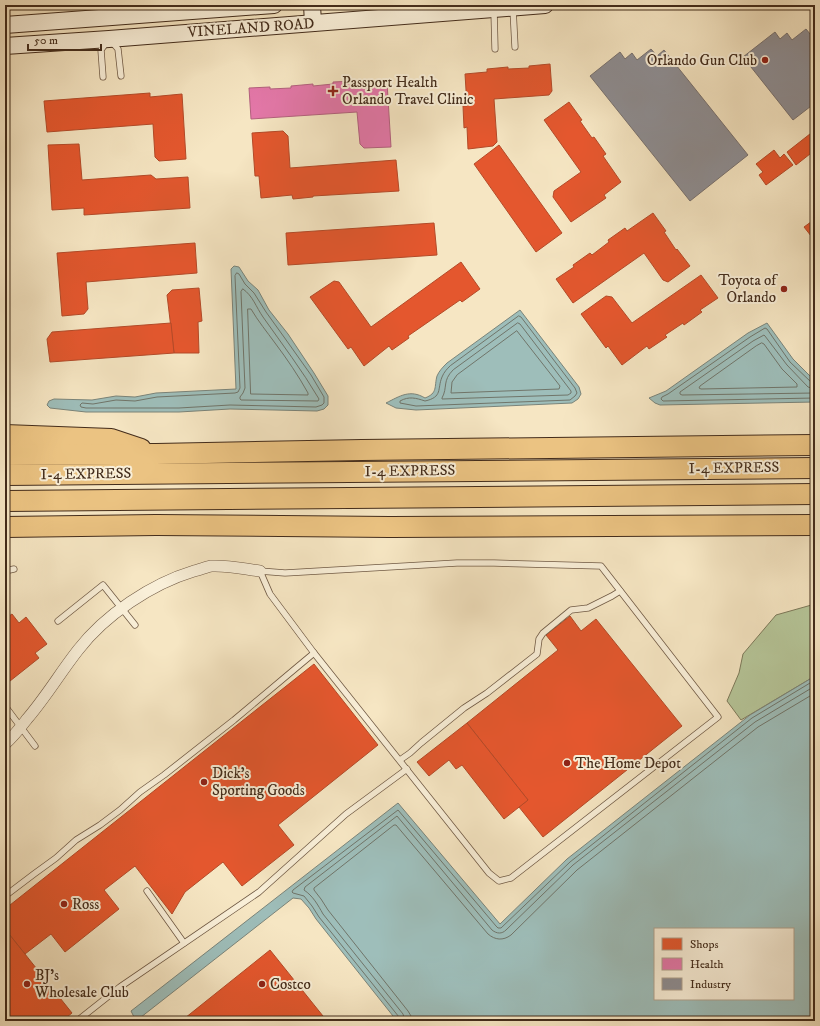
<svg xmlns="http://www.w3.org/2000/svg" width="820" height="1026" viewBox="0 0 820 1026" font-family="'IM FELL DW Pica',serif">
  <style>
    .green { fill: #b6c699; stroke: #7c795a }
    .water { fill: #9ebeba; stroke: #7a847a; fill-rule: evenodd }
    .shops { fill: #e4572e; stroke: #b44a28 }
    .health { fill: #e377a8; stroke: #b3607e }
    .industry { fill: #8d8d92; stroke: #77706e }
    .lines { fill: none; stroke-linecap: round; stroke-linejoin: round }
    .shore { stroke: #70756a; stroke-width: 1 }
    .lane-casing { stroke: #705a45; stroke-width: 7 }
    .street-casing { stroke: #705a45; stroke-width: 12 }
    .secondary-casing { stroke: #432c1b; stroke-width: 18 }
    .highway-casing { stroke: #432c1b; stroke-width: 22 }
    .lane { stroke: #f9efd8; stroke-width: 5.5 }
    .street { stroke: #f9efd8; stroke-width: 11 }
    .secondary { stroke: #f9efd8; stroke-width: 16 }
    .highway { stroke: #ebc382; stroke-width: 20 }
    .poi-dot { fill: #8f2418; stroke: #f9efd8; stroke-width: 1.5 }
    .labels { text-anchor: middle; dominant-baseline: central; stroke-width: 4; stroke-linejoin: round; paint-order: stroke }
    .street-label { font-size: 15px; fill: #432c1b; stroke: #f9efd8 }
    .poi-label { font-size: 15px; fill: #432c1b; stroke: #f9efd8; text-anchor: start }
  </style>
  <rect width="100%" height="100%" fill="#f6e6c3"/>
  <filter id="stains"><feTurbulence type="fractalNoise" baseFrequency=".005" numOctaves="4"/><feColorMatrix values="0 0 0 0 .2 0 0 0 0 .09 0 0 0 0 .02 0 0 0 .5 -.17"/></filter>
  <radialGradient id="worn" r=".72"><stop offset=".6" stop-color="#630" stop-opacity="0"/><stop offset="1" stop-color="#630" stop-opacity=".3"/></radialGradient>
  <polygon class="green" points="815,604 815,676 741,720 727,701 739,673 743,654 776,615"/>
  <g class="water">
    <polygon points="234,266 239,267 248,281 258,290 269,310 288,334 314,373 328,396 328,405 324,409 317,411 230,409 179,412 86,412 50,408 47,405 49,401 54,399 92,400 116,396 135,397 156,393 236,389 231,269"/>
    <path d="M520,310L579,387L581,394L578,399L572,403L416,410L396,408L386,403C400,396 410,389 425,398C438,393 434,387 437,376C439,371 443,367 447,363Z"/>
    <polygon points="767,323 793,359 815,381 815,402 660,405 655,403 649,398 666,391 748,333"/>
    <path d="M815,676V1021H397L316,919L309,908L301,899L293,898L136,1021L131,1011L398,803L500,924L567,859L750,715ZM655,929H793V999H655Z"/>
  </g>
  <g class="shops">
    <polygon points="550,64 552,91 549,95 494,99 497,142 493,146 468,149 467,127 464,128 463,106 467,106 465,74 487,72 487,69 508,67 508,69 529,68 529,66"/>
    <polygon points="150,93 150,97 182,94 186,159 159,161 155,157 153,124 47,132 44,101"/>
    <polygon points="569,102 582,120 580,121 592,138 594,137 606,154 603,156 621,182 604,195 606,198 571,222 553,197 554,191 581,172 544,120"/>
    <polygon points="815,130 815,150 796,165 787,152"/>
    <polygon points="283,131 288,136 290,168 396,160 399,191 313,196 313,197 293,199 292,195 261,198 259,176 255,176 252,133"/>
    <polygon points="79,144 82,180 151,175 156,179 188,177 190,208 84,215 84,208 52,210 48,145"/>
    <polygon points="499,145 562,233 536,252 474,164"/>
    <polygon points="774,150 780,158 784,154 793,165 766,185 759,175 763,172 756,164"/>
    <polygon points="653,213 666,231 664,232 676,250 677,249 690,266 668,282 663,280 644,253 573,303 556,279 574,267 573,265 590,253 592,255 609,242 608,240 625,228 627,231"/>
    <polygon points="815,219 815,241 804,227"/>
    <polygon points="434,223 437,255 288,265 286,233"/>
    <polygon points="195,243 197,273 86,282 88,309 84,314 62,316 57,253"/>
    <polygon points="461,262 480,289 462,302 460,300 408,336 409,338 392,350 389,346 364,366 351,347 348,349 310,297 334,281 339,282 371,327"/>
    <polygon points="701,275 718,298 700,310 702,312 684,325 683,323 665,335 667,337 649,349 647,346 622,365 608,346 606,348 581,314 606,296 612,297 632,323"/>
    <polygon points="199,288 202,321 198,322 199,353 174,353 167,295 172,290"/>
    <polygon points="171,323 174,353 50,362 47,339 52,332"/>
    <polygon points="5,610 9,616 12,614 19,623 26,617 47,644 35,653 39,658 5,685"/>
    <polygon points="570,616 581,631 596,619 682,726 543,837 519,807 528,800 467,723 558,650 546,635"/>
    <polygon points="314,664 378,745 278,825 294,845 242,886 223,862 185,892 172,914 135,866 104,890 119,909 65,952 51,934 25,954 5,929 5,909"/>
    <polygon points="467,723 528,800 504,819 462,765 456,769 449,760 429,776 417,762"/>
    <polygon points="5,929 72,1013 62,1021 5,1021"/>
    <polygon points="270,950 327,1021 187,1021 185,1018"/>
  </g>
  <polygon class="health" points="355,81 355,84 387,82 391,147 364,148 360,144 357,112 251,119 249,88 270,87 270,89 291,88 291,86 313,84 313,86 333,84 333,82"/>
  <g class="industry">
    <polygon points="806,29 815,40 815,103 793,120 743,57 775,32 780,39 787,33 792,40"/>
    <polygon points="651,49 657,56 664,50 748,155 690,201 590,76 620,52 625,59 632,53 637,60"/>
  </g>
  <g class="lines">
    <g class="shore">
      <polygon points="237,273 239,274 245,284 254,293 266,312 284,337 311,375 324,397 324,403 322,405 316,407 230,405 179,408 86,408 81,407 80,405 82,403 93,404 116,400 135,401 157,397 235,393 238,392 240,388 235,276"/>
      <path d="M243,289C253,296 256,307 263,317C282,344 302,370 319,399L318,401L241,400L240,399V397L243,393L245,388L241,292Z"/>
      <path d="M248,309H251C258,321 267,332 275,343C287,359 298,375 308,393V395L252,394H251Z"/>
      <path d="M519,316L521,317L575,388L577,393L575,396L570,400L416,406L400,403V401C409,396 416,398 425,401C443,397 437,389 442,377C444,372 447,369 450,366Z"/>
      <path d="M518,323L520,324L571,391V393L568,395L442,399V398C448,387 442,381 453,370Z"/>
      <polygon points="517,331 560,386 559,389 451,393 452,382 457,375"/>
      <polygon points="762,343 764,344 782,369 797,384 797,387 701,389 699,388 700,386 756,346"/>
      <polyline points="815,384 811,382 790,362 767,329 765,328 750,337 668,394 662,397 661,399 663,401 815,398"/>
      <polyline points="815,389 808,387 787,365 765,336 764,335 753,341 680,392 680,394 682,395 815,393"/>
      <polyline points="400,1021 399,1017 319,917 312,906 304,896 293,893 292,892 293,890 398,810 496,926 498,928 501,928 570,862 752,718 815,680"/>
      <path d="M405,1021L403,1014L323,914C318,905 313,896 304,890L305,887L397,816L492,930C497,934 502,934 506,930L573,865L755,722L815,686"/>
      <path d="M411,1021V1016L408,1011L328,910L321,899L314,890V888L394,825H396L488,934C495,940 503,941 511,935L577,870L758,727L815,693"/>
    </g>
    <g class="lane-casing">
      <g id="lane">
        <polyline points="107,5 108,15"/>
        <polyline points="513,9 515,47"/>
        <polyline points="494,11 495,49"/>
        <polyline points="103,77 101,50 109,39 118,49 121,76"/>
        <polygon points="457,563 494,563 601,566 718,717 511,878 499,881 489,873 314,653 270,594 260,571 285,573"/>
        <polyline points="5,571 14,569"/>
        <polyline points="58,621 103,585 135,625"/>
        <polyline points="5,706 35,746"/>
        <polyline points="400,760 410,753 421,743 464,708 487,693 537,654 539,639 543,633 571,610 588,608 612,596 620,591"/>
        <polyline points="147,891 184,943"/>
        <polyline points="5,896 34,874 56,858 76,840 100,825 120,810 140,792 164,775 234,720 296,668 314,653"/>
        <polyline points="77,1021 120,987 259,892 346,814 407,769"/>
      </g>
    </g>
    <g class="street-casing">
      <path id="street" d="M5,744C14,736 20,728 27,719C46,697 60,673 78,650C105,615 151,584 194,571C199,570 206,567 211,566C228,565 244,569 260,571"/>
    </g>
    <g class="secondary-casing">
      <g id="secondary">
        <polyline points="312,5 313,23"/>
        <polyline points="5,25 274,5"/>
        <polyline points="5,46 109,39 545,5"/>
      </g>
    </g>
    <g class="highway-casing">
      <g id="highway">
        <polyline points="5,435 111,439 141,449"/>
        <polyline points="5,455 156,454 362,450 815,445"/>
        <polyline points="5,475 815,468"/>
        <polyline points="5,501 815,494"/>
        <polyline points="5,527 156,525 390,527 815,525"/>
      </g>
    </g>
    <use href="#lane" class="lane"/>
    <use href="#street" class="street"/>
    <use href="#secondary" class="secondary"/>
    <use href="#highway" class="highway"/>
  </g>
  <g class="poi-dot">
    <circle cx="765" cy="60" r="4"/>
    <path d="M331 85h4v4h4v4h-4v4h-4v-4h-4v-4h4z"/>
    <circle cx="784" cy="289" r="4"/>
    <circle cx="567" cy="763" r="4"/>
    <circle cx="204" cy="782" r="4"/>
    <circle cx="64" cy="904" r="4"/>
    <circle cx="27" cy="984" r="4"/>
    <circle cx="262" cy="984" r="4"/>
  </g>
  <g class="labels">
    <g class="street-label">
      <text transform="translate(251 28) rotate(-4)">VINELAND ROAD</text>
      <text transform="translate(734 468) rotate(-1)">I-4 EXPRESS</text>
      <text transform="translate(410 471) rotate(-1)">I-4 EXPRESS</text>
      <text transform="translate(86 474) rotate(-1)">I-4 EXPRESS</text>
    </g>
    <g class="poi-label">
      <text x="757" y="60" text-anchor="end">Orlando Gun Club</text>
      <text x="342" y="82">Passport Health<tspan x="342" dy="17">Orlando Travel Clinic</tspan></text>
      <text x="776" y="280" text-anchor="end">Toyota of<tspan x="776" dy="17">Orlando</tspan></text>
      <text x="575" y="763">The Home Depot</text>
      <text x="212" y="773">Dick's<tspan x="212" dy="17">Sporting Goods</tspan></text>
      <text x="72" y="904">Ross</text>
      <text x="35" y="975">BJ's<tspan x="35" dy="17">Wholesale Club</tspan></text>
      <text x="270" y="984">Costco</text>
    </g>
  </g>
  <rect width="820" height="1026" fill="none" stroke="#f6e6c3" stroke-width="20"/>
  <rect x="6" y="6" width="808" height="1014" fill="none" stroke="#432c1b" stroke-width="2"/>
  <rect x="10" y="10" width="800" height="1006" fill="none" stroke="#432c1b"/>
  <rect x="654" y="928" width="140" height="72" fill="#f9efd8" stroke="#b0a18c"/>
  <rect x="662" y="938" width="20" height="12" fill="#e4572e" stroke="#b0a18c"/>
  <text x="690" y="948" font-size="12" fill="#432c1b">Shops</text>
  <rect x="662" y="958" width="20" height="12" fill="#e377a8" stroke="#b0a18c"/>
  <text x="690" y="968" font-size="12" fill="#432c1b">Health</text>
  <rect x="662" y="978" width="20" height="12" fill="#8d8d92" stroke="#b0a18c"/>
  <text x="690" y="988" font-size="12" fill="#432c1b">Industry</text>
  <path d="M28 44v6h73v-6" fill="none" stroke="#432c1b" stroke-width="2"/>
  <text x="34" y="44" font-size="12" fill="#432c1b" stroke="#f9efd8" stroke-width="3" paint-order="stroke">50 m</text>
  <rect width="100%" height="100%" filter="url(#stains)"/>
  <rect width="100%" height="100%" fill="url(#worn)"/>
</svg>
